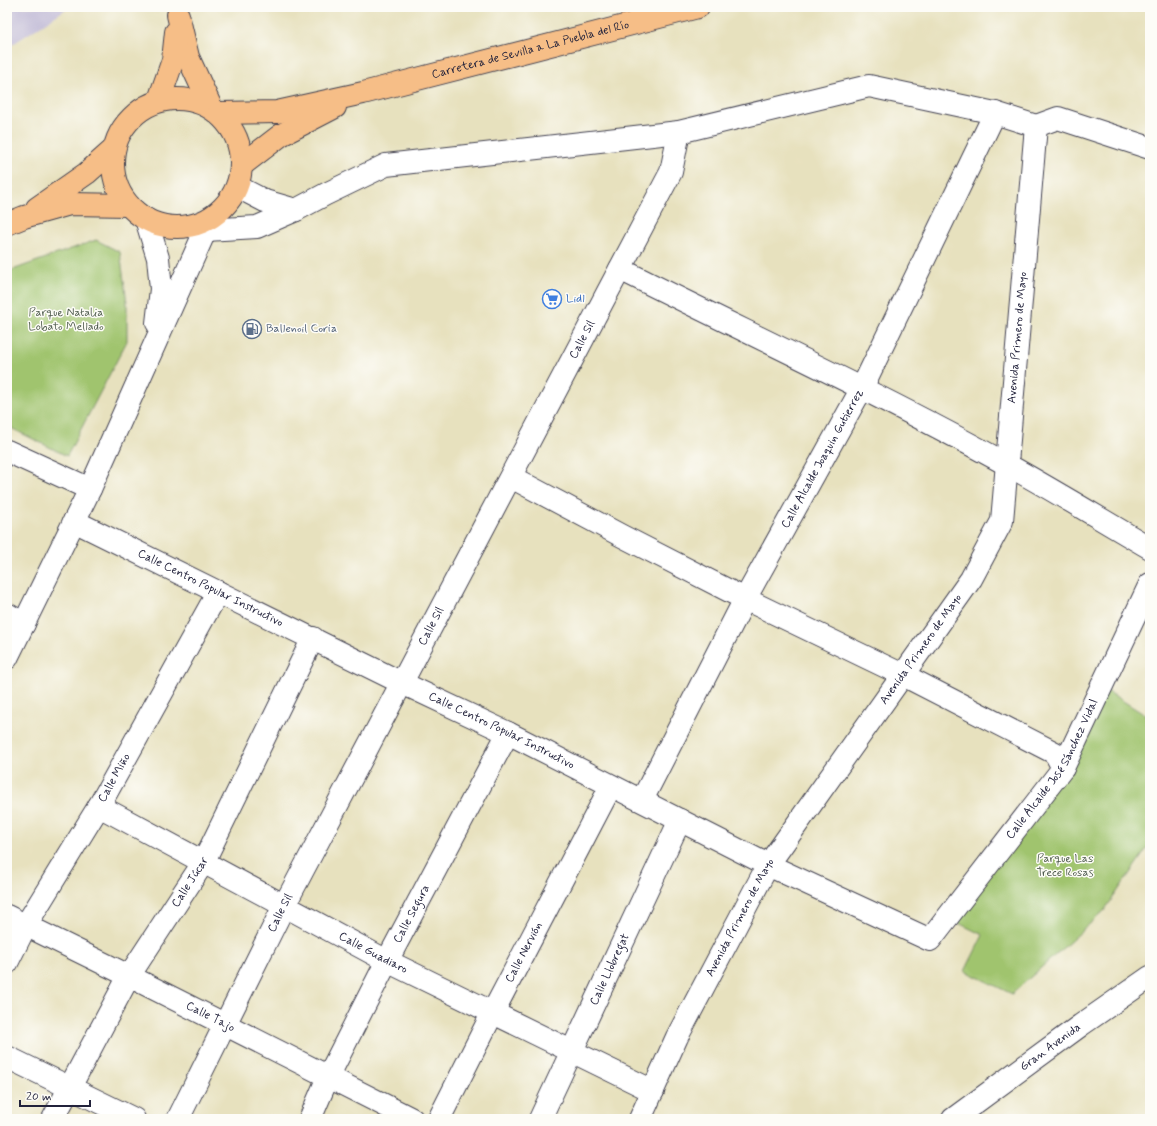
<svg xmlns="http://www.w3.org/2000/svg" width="1157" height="1126" viewBox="0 0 1157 1126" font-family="Mynerve,sans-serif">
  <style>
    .industrial { fill: #c6c0d9 }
    .green { fill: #a0c46e; stroke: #617354 }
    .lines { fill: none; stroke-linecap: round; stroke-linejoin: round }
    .minor-casing { stroke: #403f4f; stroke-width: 24 }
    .major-casing { stroke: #403f4f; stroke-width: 24 }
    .minor { stroke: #fff; stroke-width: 22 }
    .major { stroke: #f6be87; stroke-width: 22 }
    .labels { text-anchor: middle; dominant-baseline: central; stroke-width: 3; stroke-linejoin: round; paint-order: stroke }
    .street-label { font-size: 12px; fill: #22223b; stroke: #fdfcf7 }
    .shop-label { font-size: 12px; fill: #366cbe; stroke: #fdfcf7; text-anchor: start }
    .park-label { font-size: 12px; fill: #4e5b4d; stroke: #fdfcf7 }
    .service-label { font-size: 12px; fill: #4e5e75; stroke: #fdfcf7; text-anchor: start }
  </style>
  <rect width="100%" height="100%" fill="#fdfcf7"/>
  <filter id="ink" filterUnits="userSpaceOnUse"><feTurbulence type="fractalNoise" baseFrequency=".025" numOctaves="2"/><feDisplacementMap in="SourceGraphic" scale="8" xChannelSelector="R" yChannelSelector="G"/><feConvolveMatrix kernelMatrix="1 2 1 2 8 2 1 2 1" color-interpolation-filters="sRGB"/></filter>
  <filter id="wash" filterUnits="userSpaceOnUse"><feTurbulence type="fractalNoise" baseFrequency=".012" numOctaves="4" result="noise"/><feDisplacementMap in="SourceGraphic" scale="16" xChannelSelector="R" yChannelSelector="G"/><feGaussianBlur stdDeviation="0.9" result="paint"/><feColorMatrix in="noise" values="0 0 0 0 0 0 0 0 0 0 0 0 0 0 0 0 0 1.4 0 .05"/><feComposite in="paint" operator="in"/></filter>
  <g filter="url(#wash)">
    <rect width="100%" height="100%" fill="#e7e1be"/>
    <polygon class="industrial" points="7,7 69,7 7,48"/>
    <g class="green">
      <polygon points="96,240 120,252 127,302 127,341 67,456 7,426 7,272"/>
      <polygon points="1104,689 1150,718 1150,844 1104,911 1012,994 965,971 983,935 952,920"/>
    </g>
  </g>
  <g filter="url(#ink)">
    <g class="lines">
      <g class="minor-casing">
        <g id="minor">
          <polyline points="1036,126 1058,118 1150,148"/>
          <polyline points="238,187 265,201 296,210"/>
          <polyline points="146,219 158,258 161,289 157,323"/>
          <polyline points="190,226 206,230 257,227 296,210 326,194 386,165 679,132 869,86 995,113 1036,126"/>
          <path d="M620,269C749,334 880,394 1006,464C1055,491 1102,520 1150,548"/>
          <polyline points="7,451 90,489"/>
          <polyline points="511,477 622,536 745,599 903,675 1055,753 1063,768"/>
          <path id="s1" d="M74,521L402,683L508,733L768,865L930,940L1063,768L1150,584"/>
          <polyline points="7,614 24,624"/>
          <polyline points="7,658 90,489 211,218"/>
          <path id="s2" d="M642,800L745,599L862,388L995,113"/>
          <path id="s3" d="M99,806L387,961L653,1091"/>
          <path id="s4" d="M7,916L129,976L412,1119"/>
          <path id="s5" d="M7,963L26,925L99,806L218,592"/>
          <polyline points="7,1057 134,1119"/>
          <path id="s6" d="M53,1119L129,976L203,863L313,638"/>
          <path id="s7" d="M178,1119L284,906L671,172L679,132"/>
          <path id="s8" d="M310,1119L328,1077L387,961L508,733"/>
          <path id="s9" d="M439,1119L493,1012L611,786"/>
          <path id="s10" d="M540,1119L680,820"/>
          <path id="s11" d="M640,1119L677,1037L768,865L971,579L1002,521L1036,126"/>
          <path id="s12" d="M953,1119L1081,1025L1150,977"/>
        </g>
      </g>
      <g class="major-casing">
        <g id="major">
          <polyline points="178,15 188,57 211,107"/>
          <circle cx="177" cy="163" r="64"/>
          <polyline points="159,100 173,60 176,32"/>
          <path id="s13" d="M219,113L277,112L363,93L698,7"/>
          <polyline points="242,165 281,135 335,107"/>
          <polyline points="37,208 87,173 114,149"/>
          <polyline points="7,224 24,217 70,204 128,205"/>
        </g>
      </g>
      <use href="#minor" class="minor"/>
      <use href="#major" class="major"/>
    </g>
  </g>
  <defs>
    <g id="supermarket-ring" transform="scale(1)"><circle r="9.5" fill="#fdfcf7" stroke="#3f7fe0" stroke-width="1.5"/><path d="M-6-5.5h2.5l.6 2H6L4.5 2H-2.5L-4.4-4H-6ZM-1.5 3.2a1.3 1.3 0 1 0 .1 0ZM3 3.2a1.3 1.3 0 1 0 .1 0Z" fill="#3f7fe0"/></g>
    <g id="fuel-ring" transform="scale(1)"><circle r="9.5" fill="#fdfcf7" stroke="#5c6f8a" stroke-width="1.5"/><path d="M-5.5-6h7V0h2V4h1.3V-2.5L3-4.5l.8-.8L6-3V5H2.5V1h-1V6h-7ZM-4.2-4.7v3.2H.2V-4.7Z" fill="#5c6f8a"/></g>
  </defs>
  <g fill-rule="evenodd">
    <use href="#supermarket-ring" x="552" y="299"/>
    <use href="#fuel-ring" x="252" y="329"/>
  </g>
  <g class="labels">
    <g class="street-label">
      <text stroke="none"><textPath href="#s13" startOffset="319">Carretera de Sevilla a La Puebla del Río</textPath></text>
      <text stroke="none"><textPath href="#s11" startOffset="885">Avenida Primero de Mayo</textPath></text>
      <text stroke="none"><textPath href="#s7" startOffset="878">Calle Sil</textPath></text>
      <text stroke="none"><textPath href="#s2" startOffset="386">Calle Alcalde Joaquin Gutierrez</textPath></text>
      <text stroke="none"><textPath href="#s1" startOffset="152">Calle Centro Popular Instructivo</textPath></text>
      <text stroke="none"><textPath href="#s7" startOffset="554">Calle Sil</textPath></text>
      <text stroke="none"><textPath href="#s11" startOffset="549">Avenida Primero de Mayo</textPath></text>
      <text stroke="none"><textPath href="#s1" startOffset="476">Calle Centro Popular Instructivo</textPath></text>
      <text stroke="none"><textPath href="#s1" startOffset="1164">Calle Alcalde José Sánchez Vidal</textPath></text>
      <text stroke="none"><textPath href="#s5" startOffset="214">Calle Miño</textPath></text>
      <text stroke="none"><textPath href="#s6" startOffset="274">Calle Júcar</textPath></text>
      <text stroke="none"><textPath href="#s7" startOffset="230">Calle Sil</textPath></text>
      <text stroke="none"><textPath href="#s8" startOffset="229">Calle Segura</textPath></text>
      <text stroke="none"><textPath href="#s11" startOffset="225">Avenida Primero de Mayo</textPath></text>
      <text stroke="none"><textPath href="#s9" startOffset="187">Calle Nervión</textPath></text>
      <text stroke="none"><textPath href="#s3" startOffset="311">Calle Guadiaro</textPath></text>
      <text stroke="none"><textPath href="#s10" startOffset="165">Calle Llobregat</textPath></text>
      <text stroke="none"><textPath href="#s4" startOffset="227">Calle Tajo</textPath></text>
      <text stroke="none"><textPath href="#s12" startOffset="121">Gran Avenida</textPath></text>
    </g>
    <g class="shop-label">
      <text x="566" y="299">Lidl</text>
    </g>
    <g class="park-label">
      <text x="66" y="313">Parque Natalia<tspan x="66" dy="14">Lobato Mellado</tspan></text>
      <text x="1065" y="859">Parque Las<tspan x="1065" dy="14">Trece Rosas</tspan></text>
    </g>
    <g class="service-label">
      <text x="266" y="329">Ballenoil Coria</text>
    </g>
  </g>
  <rect width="1157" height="1126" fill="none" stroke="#fdfcf7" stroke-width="24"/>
  <path d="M20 1100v6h70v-6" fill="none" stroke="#22223b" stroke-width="2"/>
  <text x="26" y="1100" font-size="12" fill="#22223b" stroke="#fdfcf7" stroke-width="3" paint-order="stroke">20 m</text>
</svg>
